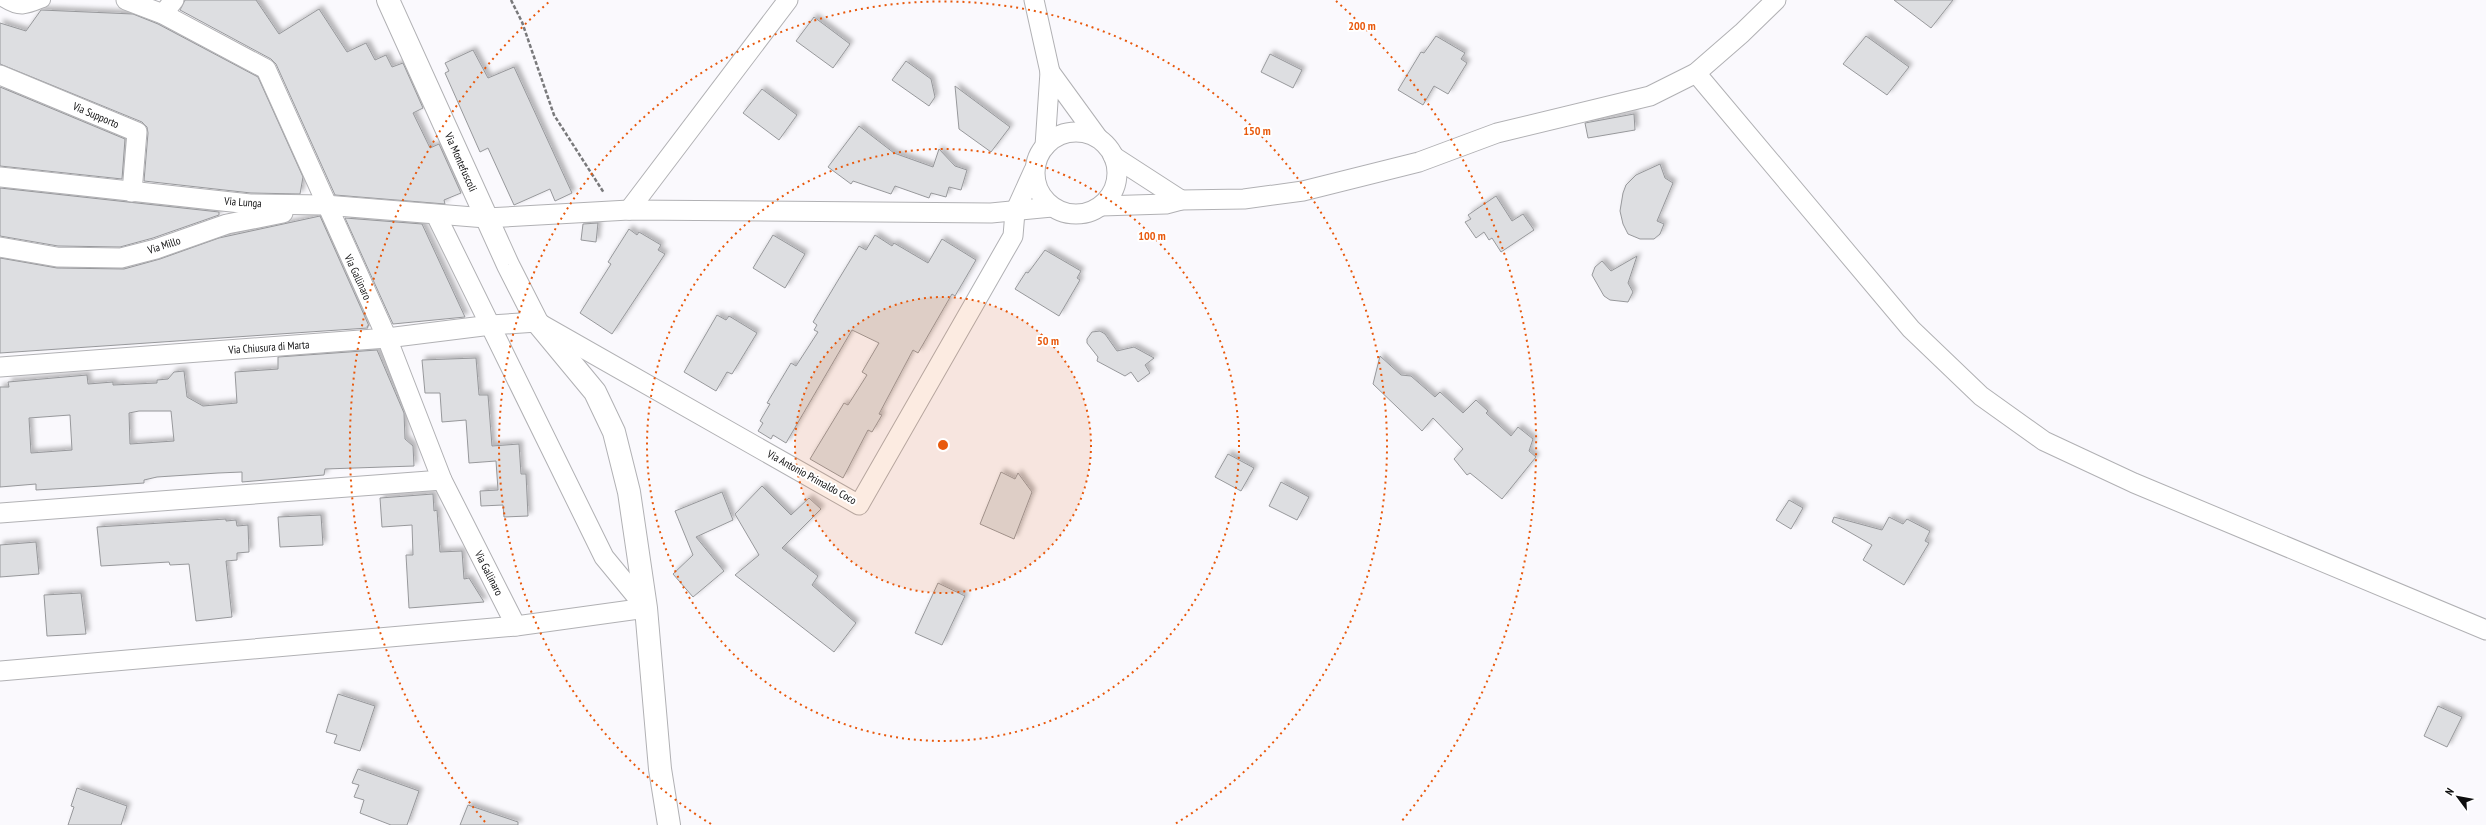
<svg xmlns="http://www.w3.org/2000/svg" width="2486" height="825" viewBox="0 0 2486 825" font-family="'PT Sans Narrow',sans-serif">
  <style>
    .building { fill: #dddee1; stroke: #97989b; fill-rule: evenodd; filter: url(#shadow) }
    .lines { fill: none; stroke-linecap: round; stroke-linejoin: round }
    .pedestrian-casing { stroke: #b1b1b4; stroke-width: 16 }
    .minor-casing { stroke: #b1b1b4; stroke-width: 21 }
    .secondary-casing { stroke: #b1b1b4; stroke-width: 24 }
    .path { stroke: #79797b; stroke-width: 2.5; stroke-dasharray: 4 2; stroke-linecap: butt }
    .pedestrian { stroke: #fff; stroke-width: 14 }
    .minor { stroke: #fff; stroke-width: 19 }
    .secondary { stroke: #fff; stroke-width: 22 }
    .ring { fill: none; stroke: #e8590c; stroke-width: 2; stroke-dasharray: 2 4 }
    .labels { text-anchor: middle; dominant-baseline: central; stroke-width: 4; stroke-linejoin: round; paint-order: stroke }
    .street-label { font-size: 11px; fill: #0e0e0f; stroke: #fff }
    .centre { fill: #e8590c; stroke: #fff; stroke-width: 2 }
    .ring-label { font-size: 12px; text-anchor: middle; font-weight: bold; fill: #e8590c; stroke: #fff; stroke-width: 4; stroke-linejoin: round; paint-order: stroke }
  </style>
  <defs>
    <filter id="shadow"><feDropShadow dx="3.5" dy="-3.5" stdDeviation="2" flood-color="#0004"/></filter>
  </defs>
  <rect width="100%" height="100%" fill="#faf9fd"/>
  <g class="building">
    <polygon points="185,0 256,0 279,34 319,9 347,52 366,43 375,60 386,55 392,67 403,63 423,108 413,113 430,148 439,144 461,193 444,200 445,204 335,195 276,64 271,59 180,10"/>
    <polygon points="1894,0 1953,0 1931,28"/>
    <polygon points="41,10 133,14 158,24 258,77 303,177 300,194 251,193 144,181 148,133 147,127 142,122 0,64 0,23 26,31"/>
    <polygon points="814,17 850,44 833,68 796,41"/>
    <polygon points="1436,36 1465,53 1461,59 1467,63 1448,94 1434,86 1423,105 1398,90 1421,52 1424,53"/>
    <polygon points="1866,36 1909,67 1887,95 1843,64"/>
    <polygon points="473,50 488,78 514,67 572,193 555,201 550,189 514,205 488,148 480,152 445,73 449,71 445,63"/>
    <polygon points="1270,54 1302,70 1293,88 1261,72"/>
    <polygon points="906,61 931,79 935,97 929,106 892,80"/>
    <polygon points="955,86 1010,127 991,152 959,129"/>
    <polygon points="0,87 125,139 122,179 0,166"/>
    <polygon points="762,89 797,115 779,140 743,113"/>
    <polygon points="1634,114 1635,130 1588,138 1585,123"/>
    <polygon points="859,126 894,153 933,167 939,149 955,166 967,170 961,190 949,187 946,197 931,193 929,198 895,186 891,194 853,181 851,184 828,167"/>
    <polygon points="1660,164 1665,178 1673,183 1657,221 1664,224 1660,234 1654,239 1640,239 1628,234 1623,224 1620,211 1623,193 1626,185 1636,175"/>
    <polygon points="0,188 219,212 219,215 153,238 120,247 58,246 0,236"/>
    <polygon points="1496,196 1512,221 1523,214 1534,230 1501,252 1492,238 1489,240 1484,232 1476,238 1465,222 1471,219 1468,215"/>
    <polygon points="320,216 369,326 367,326 368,328 0,353 0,258 57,268 124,269 160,259 219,238"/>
    <polygon points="345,218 422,224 465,317 393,324"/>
    <polygon points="598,223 596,242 581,240 583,224"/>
    <polygon points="629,229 637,235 639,232 661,245 658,250 665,254 612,334 580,313 611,264 608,262"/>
    <polygon points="773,235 805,254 785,288 753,268"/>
    <polygon points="875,235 892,246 894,243 928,263 942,239 976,260 955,296 952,294 918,353 913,350 879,414 882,415 872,432 868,430 843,478 810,459 844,403 848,405 867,375 862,372 879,343 852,330 786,443 773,435 771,439 758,431 763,423 760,421 770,404 767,403 791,363 796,366 818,332 814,330 817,325 813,322 837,282 859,246 866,250"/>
    <polygon points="1045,250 1081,271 1077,278 1080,280 1059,316 1015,289 1026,272 1028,273"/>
    <polygon points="1637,256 1628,283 1633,292 1628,302 1610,300 1604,296 1592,275 1595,267 1602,261 1611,271"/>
    <polygon points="717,315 726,320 729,316 757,333 732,374 727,372 716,391 684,372"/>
    <polygon points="1100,331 1105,334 1117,351 1134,347 1154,358 1145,365 1150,373 1138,382 1131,372 1125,376 1097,361 1098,357 1087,343 1087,339 1092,332"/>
    <path d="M377,350L404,413L405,439L413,446L414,466L325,469L324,475L242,482V472L218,473L157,477L144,480V483L102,486L36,490V484L0,487V387H9L8,382L87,375L88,384L113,382V385L157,383V380L168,379L174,372L184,371L187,397L203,406L237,403L235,372L278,369V357ZM139,411H171L174,441L130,444L129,413ZM70,415L72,450L31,453L29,418Z"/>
    <polygon points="1380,356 1401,375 1411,376 1435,397 1440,392 1463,413 1476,400 1488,411 1486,413 1511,436 1518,427 1533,439 1529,451 1536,457 1502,499 1470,473 1467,475 1454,459 1463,449 1433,418 1422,431 1373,384"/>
    <polygon points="476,358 479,395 488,395 492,446 519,444 521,474 526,474 528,516 504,517 503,505 481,506 480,491 498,490 496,461 469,463 466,420 442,422 440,393 425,393 422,360"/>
    <polygon points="1228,454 1254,468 1241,491 1215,477"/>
    <polygon points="1001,472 1015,479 1018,473 1032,492 1014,539 980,524"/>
    <polygon points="1281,482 1309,497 1297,520 1269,506"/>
    <polygon points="762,486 791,515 809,498 821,509 782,548 818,576 812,585 856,623 834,652 735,575 759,555 735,514"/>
    <polygon points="722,492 733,520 696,537 724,571 693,597 673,574 693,555 675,511"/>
    <polygon points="433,494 434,511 437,510 440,552 462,551 464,579 469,578 484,602 409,608 406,555 413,555 412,525 382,527 380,498"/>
    <polygon points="1789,500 1803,508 1791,529 1776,520"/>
    <polygon points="321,515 323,545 280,547 278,517"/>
    <polygon points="1834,517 1882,530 1889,517 1903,524 1907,519 1930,531 1925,541 1929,543 1904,585 1863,560 1872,545 1832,522"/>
    <polygon points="226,519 226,521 236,520 237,526 248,525 249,552 237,553 237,560 226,561 232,617 196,621 189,564 170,565 169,562 101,566 97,527"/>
    <polygon points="36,542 39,574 0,577 0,545"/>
    <polygon points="938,583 965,596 942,645 915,633"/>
    <polygon points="81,593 86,634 47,636 44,595"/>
    <polygon points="338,694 375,706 360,751 334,743 337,735 326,732"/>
    <polygon points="2438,706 2462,717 2447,747 2424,736"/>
    <polygon points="358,769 419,791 407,825 391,825 360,813 364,800 354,797 359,785 352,783"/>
    <polygon points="77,788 127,806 121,825 68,825 74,807 71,806"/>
    <polygon points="468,805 518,822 518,825 460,825"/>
  </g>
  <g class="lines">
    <g class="pedestrian-casing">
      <path id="pedestrian" d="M4,0C20,10 26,7 43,0"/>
    </g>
    <g class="minor-casing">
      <g id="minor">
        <polyline points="126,0 163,14 266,69 387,338 442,480 516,626"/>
        <polyline points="1034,0 1050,72"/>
        <polyline points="163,14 174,0"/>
        <polyline points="1696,73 1911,329 1981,396 2044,441 2134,483 2486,630"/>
        <polyline points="0,75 137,132 132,192"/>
        <circle cx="1076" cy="173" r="41"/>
        <polyline points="1045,146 1050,72 1098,138"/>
        <polyline points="1113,156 1181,200"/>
        <polyline points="0,177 250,204 325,205 486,218 629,210 991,213 1052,207"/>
        <polyline points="1101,206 1166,204 1181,200 1244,199 1303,191 1419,162 1497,133 1650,96 1696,73 1742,33 1776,0"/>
        <polyline points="629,210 788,0"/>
        <polyline points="436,215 604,557 646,608"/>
        <polyline points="0,247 57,257 121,258 156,249 227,224 283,213"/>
        <polyline points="0,367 387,338 491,325 537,322 859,505 1013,236 1015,212 1034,170"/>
        <polyline points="0,513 442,480"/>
        <polyline points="0,671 516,626 646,608"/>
      </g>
    </g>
    <g class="secondary-casing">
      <polyline id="secondary" points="388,0 508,265 537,322 595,392 614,432 629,492 646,608 660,769 669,825"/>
    </g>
    <polyline class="path" points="511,0 522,22 554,115 604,193"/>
    <use href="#pedestrian" class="pedestrian"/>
    <use href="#minor" class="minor"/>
    <use href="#secondary" class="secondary"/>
  </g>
  <circle cx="943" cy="445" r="148" fill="#e8590c" fill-opacity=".12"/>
  <g class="ring">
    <circle cx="943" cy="445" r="148"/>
    <circle cx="943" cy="445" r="296"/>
    <path d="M711 824A444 444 0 1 1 1175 824"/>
    <path d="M485 822A593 593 0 0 1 550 1M1336 1A593 593 0 0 1 1401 822"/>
  </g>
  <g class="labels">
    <g class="street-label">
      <text transform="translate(96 115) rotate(23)">Via Supporto</text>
      <text transform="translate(461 162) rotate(66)">Via Montefuscoli</text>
      <text transform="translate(243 202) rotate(4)">Via Lunga</text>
      <text transform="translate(164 245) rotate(-18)">Via Millo</text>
      <text transform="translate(358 277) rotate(65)">Via Gallinaro</text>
      <text transform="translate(269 347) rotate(-4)">Via Chiusura di Marta</text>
      <text transform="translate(812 477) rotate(29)">Via Antonio Primaldo Coco</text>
      <text transform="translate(489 573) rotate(63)">Via Gallinaro</text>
    </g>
  </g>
  <circle cx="943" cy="445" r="6" class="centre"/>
  <g class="ring-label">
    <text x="1362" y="30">200 m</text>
    <text x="1257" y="135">150 m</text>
    <text x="1152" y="240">100 m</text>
    <text x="1048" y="345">50 m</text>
  </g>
  <g transform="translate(2458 797) rotate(302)" stroke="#ffffff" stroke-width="3" paint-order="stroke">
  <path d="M0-3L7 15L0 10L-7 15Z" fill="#0e0e0f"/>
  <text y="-6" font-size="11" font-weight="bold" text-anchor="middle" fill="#0e0e0f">N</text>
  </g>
</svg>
